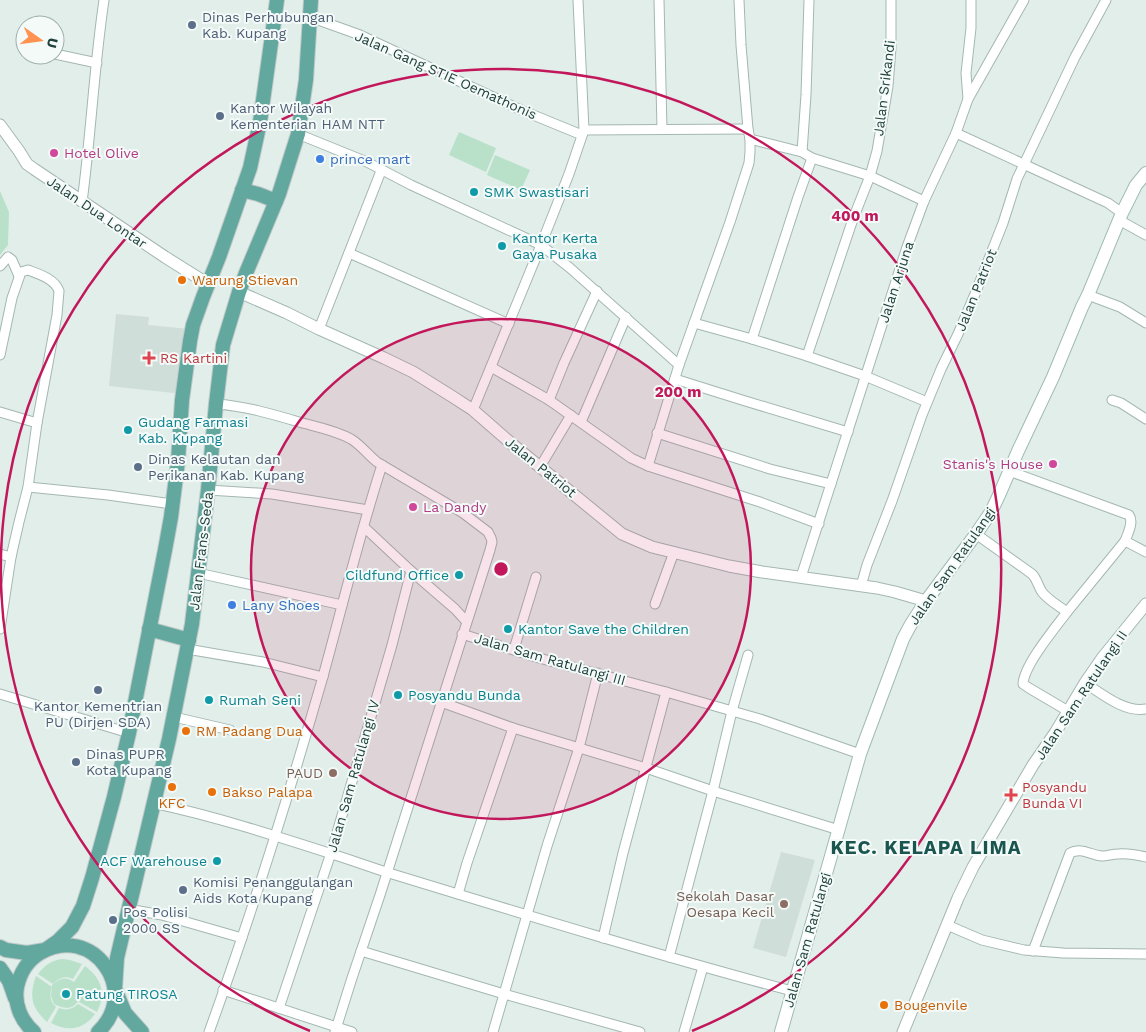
<svg xmlns="http://www.w3.org/2000/svg" width="1146" height="1032" viewBox="0 0 1146 1032" font-family="'Work Sans',sans-serif">
  <style>
    .built { fill: #d0deda }
    .green { fill: #b9e1c9 }
    .lines { fill: none; stroke-linecap: round; stroke-linejoin: round }
    .minor-casing { stroke: #a4b7b3; stroke-width: 11 }
    .tertiary-casing { stroke: #a4b7b3; stroke-width: 13 }
    .secondary-casing { stroke: #a0bbb5; stroke-width: 14 }
    .primary-casing { stroke: #c1cac9; stroke-width: 16 }
    .minor { stroke: #fff; stroke-width: 9 }
    .tertiary { stroke: #fff; stroke-width: 11 }
    .secondary { stroke: #fff; stroke-width: 12 }
    .primary { stroke: #63a89f; stroke-width: 14 }
    .ring { fill: none; stroke: #c2185b; stroke-width: 2.5 }
    .service-dot { fill: #5c6f8a; stroke: #f3faf8; stroke-width: 2 }
    .hotel-dot { fill: #d1479c; stroke: #f3faf8; stroke-width: 2 }
    .shop-dot { fill: #3f7fe0; stroke: #f3faf8; stroke-width: 2 }
    .culture-dot { fill: #0f9aa8; stroke: #f3faf8; stroke-width: 2 }
    .food-dot { fill: #e8710a; stroke: #f3faf8; stroke-width: 2 }
    .health-dot { fill: #e0444e; stroke: #f3faf8; stroke-width: 2 }
    .education-dot { fill: #8d6e63; stroke: #f3faf8; stroke-width: 2 }
    .labels { text-anchor: middle; dominant-baseline: central; stroke-width: 4; stroke-linejoin: round; paint-order: stroke }
    .service-label { font-size: 14px; fill: #4e5e75; stroke: #f3faf8; text-anchor: start }
    .street-label { font-size: 14px; fill: #20413d; stroke: #f3faf8 }
    .hotel-label { font-size: 14px; fill: #b23c85; stroke: #f3faf8; text-anchor: start }
    .shop-label { font-size: 14px; fill: #366cbe; stroke: #f3faf8; text-anchor: start }
    .culture-label { font-size: 14px; fill: #0d838f; stroke: #f3faf8; text-anchor: start }
    .food-label { font-size: 14px; fill: #c56008; stroke: #f3faf8; text-anchor: start }
    .health-label { font-size: 14px; fill: #be3a42; stroke: #f3faf8; text-anchor: start }
    .education-label { font-size: 14px; fill: #785e54; stroke: #f3faf8; text-anchor: end }
    .district-label { font-size: 19px; font-weight: bold; letter-spacing: 1px; fill: #1a554f; stroke: #f3faf8 }
    .centre { fill: #c2185b; stroke: #f3faf8; stroke-width: 2.5 }
    .ring-label { font-size: 15px; text-anchor: middle; font-weight: bold; fill: #c2185b; stroke: #f3faf8; stroke-width: 4; stroke-linejoin: round; paint-order: stroke }
  </style>
  <rect width="100%" height="100%" fill="#e2eeea"/>
  <g class="built">
    <polygon points="116,314 149,317 148,325 190,329 183,394 109,386"/>
    <polygon points="781,852 815,860 786,957 753,948"/>
  </g>
  <g class="green">
    <polygon points="459,132 496,148 486,172 449,155"/>
    <polygon points="495,155 530,170 521,190 487,175"/>
    <polygon points="0,191 9,212 8,245 0,255"/>
    <path d="M63,959L70,960L82,964L73,979C65,975 59,978 53,984L38,974C45,965 52,960 63,959Z"/>
    <path d="M85,966C101,978 107,993 97,1012L79,1002L80,996C76,1010 65,1010 54,1004L51,996L52,985C60,978 65,976 74,982Z"/>
    <path d="M36,976L52,987C49,994 50,1002 56,1007L47,1022C31,1007 29,996 36,976Z"/>
    <path d="M78,1004L95,1014C83,1030 68,1032 51,1023L59,1008C66,1011 73,1009 78,1004Z"/>
  </g>
  <g class="lines">
    <g class="minor-casing">
      <g id="minor">
        <polyline points="659,0 662,129"/>
        <polyline points="310,17 360,35 521,110 582,135"/>
        <polyline points="55,54 97,63"/>
        <polyline points="968,99 966,73 971,28 971,0"/>
        <polyline points="584,130 748,129"/>
        <polyline points="956,133 1108,203 1122,213"/>
        <polyline points="298,134 367,162 411,185 541,245 570,268 679,365"/>
        <polyline points="750,139 802,152 812,158 870,176 924,201"/>
        <polyline points="802,152 806,95 809,0"/>
        <polyline points="812,158 798,197 752,339 807,356 865,376 927,402"/>
        <path d="M82,202C91,135 94,67 104,0"/>
        <polyline points="1119,220 1146,235"/>
        <polyline points="349,253 509,324"/>
        <polyline points="0,266 8,257 12,260 19,276"/>
        <polyline points="1088,295 1120,307 1146,323"/>
        <polyline points="694,323 752,339"/>
        <polyline points="319,329 381,171"/>
        <path d="M0,355L12,298L21,272L28,270C39,274 55,279 59,291L57,315L37,423L28,487L19,522L11,557L0,629"/>
        <polyline points="807,356 853,219 870,176 877,151 888,86 891,48 891,0"/>
        <polyline points="491,367 549,400 631,458 648,466 760,502 819,524"/>
        <polyline points="675,379 742,400 848,432"/>
        <polyline points="549,400 564,363 597,291"/>
        <polyline points="1112,400 1121,403 1146,419"/>
        <path d="M216,404C245,406 272,414 299,422C317,427 335,430 351,439C361,445 368,455 377,462L463,513L488,532L491,538L492,542L490,550L380,895L352,978L335,1032"/>
        <polyline points="473,410 541,245 569,174 584,130 578,0"/>
        <polyline points="0,412 37,423"/>
        <polyline points="581,422 626,317"/>
        <polyline points="657,433 770,469 831,484"/>
        <polyline points="648,466 679,365 730,222 749,163 750,152 750,139 748,129 741,45 739,0"/>
        <polyline points="540,467 571,415"/>
        <path d="M1009,471L1129,515C1134,522 1128,533 1125,541"/>
        <polyline points="28,487 108,495 172,504"/>
        <polyline points="208,490 272,494 368,510"/>
        <polyline points="364,527 411,571 455,609 466,621"/>
        <path d="M976,534L1032,574C1037,579 1038,586 1042,592C1048,600 1059,606 1067,612C1055,628 1024,665 1023,684L1029,688L1068,711"/>
        <polyline points="0,554 11,557"/>
        <polyline points="198,573 342,605"/>
        <polyline points="801,577 907,247 924,201 956,133 968,99 1024,0"/>
        <polyline points="861,586 867,565 892,501 922,415 941,369 958,334 975,294 1003,223 1017,179 1075,57 1106,0"/>
        <polyline points="655,604 674,552"/>
        <polyline points="1067,612 1125,541 1146,552"/>
        <polyline points="462,634 539,658 666,692 760,719 860,754"/>
        <polyline points="187,649 263,662 323,677"/>
        <polyline points="514,649 536,577"/>
        <path d="M1085,683C1102,694 1125,713 1146,709"/>
        <polyline points="0,694 129,733"/>
        <polyline points="441,702 513,728 646,768 713,791 839,830"/>
        <polyline points="174,717 230,730"/>
        <path d="M153,803C214,816 273,835 332,854C351,860 370,867 389,873C523,914 657,955 792,991"/>
        <polyline points="458,894 467,863 513,728"/>
        <polyline points="128,909 162,915 242,938"/>
        <polyline points="947,925 982,940 1024,950 1063,953 1146,954"/>
        <polyline points="603,938 623,853 666,692"/>
        <polyline points="361,951 504,994 640,1032"/>
        <path d="M1033,951L1070,853C1081,847 1091,855 1102,856C1107,856 1112,854 1118,854C1127,853 1137,855 1146,857"/>
        <polyline points="669,957 713,791 732,711 748,655"/>
        <polyline points="223,990 352,1032"/>
        <polyline points="279,1008 331,853 392,645 411,571"/>
        <path d="M209,1032C251,916 288,798 322,680C342,608 359,536 382,465"/>
        <polyline points="493,1032 547,846 579,748 598,673"/>
        <polyline points="684,1032 703,967"/>
      </g>
    </g>
    <g class="tertiary-casing">
      <g id="tertiary">
        <polyline points="0,125 19,151 27,164 34,169 165,257 208,284"/>
        <polyline points="239,292 287,313 319,329 384,358 413,372 453,397 473,410 512,444 622,534 652,547 729,566 762,572 877,588 895,592 926,601"/>
        <polyline points="903,1032 958,898 973,867 1033,765 1055,733 1085,683 1103,657 1146,604"/>
      </g>
    </g>
    <g class="secondary-casing">
      <polyline id="secondary" points="781,1032 860,754 903,639 911,624 926,601 976,534 991,512 1000,493 1018,451 1053,377 1082,307 1088,295 1122,213 1136,185 1146,173"/>
    </g>
    <g class="primary-casing">
      <g id="primary">
        <polyline points="242,190 258,194 276,201"/>
        <polyline points="149,629 189,640"/>
        <polyline points="0,947 6,950 27,953 45,950 58,941 72,927 83,906 92,878 114,797 129,733 165,550 171,517 178,461 182,400 190,341 193,325 203,297 219,257 250,168 260,122 277,0"/>
        <polyline points="0,968 9,981 15,998"/>
        <path d="M34,1032C21,1021 14,1004 17,987C20,973 28,960 40,953C92,922 142,991 98,1032"/>
        <polyline points="142,1032 125,1013 115,989 117,958 169,739 192,624 208,490 216,404 223,345 239,292 246,273 279,194 298,134 306,80 311,0"/>
      </g>
    </g>
    <use href="#minor" class="minor"/>
    <use href="#tertiary" class="tertiary"/>
    <use href="#secondary" class="secondary"/>
    <use href="#primary" class="primary"/>
  </g>
  <circle cx="501" cy="569" r="250" fill="#c2185b" fill-opacity=".12"/>
  <g class="ring">
    <circle cx="501" cy="569" r="250"/>
    <path d="M310 1031A500 500 0 1 1 692 1031"/>
  </g>
  <g class="service-dot">
    <circle cx="192" cy="25" r="5"/>
    <circle cx="220" cy="116" r="5"/>
    <circle cx="138" cy="467" r="5"/>
    <circle cx="98" cy="690" r="5"/>
    <circle cx="76" cy="762" r="5"/>
    <circle cx="183" cy="890" r="5"/>
    <circle cx="113" cy="920" r="5"/>
  </g>
  <g class="hotel-dot">
    <circle cx="54" cy="153" r="5"/>
    <circle cx="1053" cy="464" r="5"/>
    <circle cx="413" cy="507" r="5"/>
  </g>
  <g class="shop-dot">
    <circle cx="320" cy="159" r="5"/>
    <circle cx="232" cy="605" r="5"/>
  </g>
  <g class="culture-dot">
    <circle cx="474" cy="192" r="5"/>
    <circle cx="502" cy="246" r="5"/>
    <circle cx="128" cy="430" r="5"/>
    <circle cx="459" cy="575" r="5"/>
    <circle cx="508" cy="629" r="5"/>
    <circle cx="398" cy="695" r="5"/>
    <circle cx="209" cy="700" r="5"/>
    <circle cx="217" cy="861" r="5"/>
    <circle cx="66" cy="994" r="5"/>
  </g>
  <g class="food-dot">
    <circle cx="182" cy="280" r="5"/>
    <circle cx="186" cy="731" r="5"/>
    <circle cx="172" cy="787" r="5"/>
    <circle cx="212" cy="792" r="5"/>
    <circle cx="884" cy="1005" r="5"/>
  </g>
  <g class="health-dot">
    <path d="M146.5 350.5h5v5h5v5h-5v5h-5v-5h-5v-5h5z"/>
    <path d="M1008.5 787.5h5v5h5v5h-5v5h-5v-5h-5v-5h5z"/>
  </g>
  <g class="education-dot">
    <circle cx="333" cy="773" r="5"/>
    <circle cx="784" cy="904" r="5"/>
  </g>
  <g class="labels">
    <g class="service-label">
      <text x="202" y="17">Dinas Perhubungan<tspan x="202" dy="16">Kab. Kupang</tspan></text>
      <text x="230" y="108">Kantor Wilayah<tspan x="230" dy="16">Kementerian HAM NTT</tspan></text>
      <text x="148" y="459">Dinas Kelautan dan<tspan x="148" dy="16">Perikanan Kab. Kupang</tspan></text>
      <text x="98" y="706" text-anchor="middle">Kantor Kementrian<tspan x="98" dy="16">PU (Dirjen SDA)</tspan></text>
      <text x="86" y="754">Dinas PUPR<tspan x="86" dy="16">Kota Kupang</tspan></text>
      <text x="193" y="882">Komisi Penanggulangan<tspan x="193" dy="16">Aids Kota Kupang</tspan></text>
      <text x="123" y="912">Pos Polisi<tspan x="123" dy="16">2000 SS</tspan></text>
    </g>
    <g class="street-label">
      <text transform="translate(446 75) rotate(24)">Jalan Gang STIE Oemathonis</text>
      <text transform="translate(884 88) rotate(-83)">Jalan Srikandi</text>
      <text transform="translate(97 212) rotate(34)">Jalan Dua Lontar</text>
      <text transform="translate(896 282) rotate(-72)">Jalan Arjuna</text>
      <text transform="translate(976 290) rotate(-68)">Jalan Patriot</text>
      <text transform="translate(541 467) rotate(39)">Jalan Patriot</text>
      <text transform="translate(201 551) rotate(-83)">Jalan Frans-Seda</text>
      <text transform="translate(952 566) rotate(-55)">Jalan Sam Ratulangi</text>
      <text transform="translate(550 659) rotate(16)">Jalan Sam Ratulangi III</text>
      <text transform="translate(1081 695) rotate(-56)">Jalan Sam Ratulangi II</text>
      <text transform="translate(353 776) rotate(-74)">Jalan Sam Ratulangi IV</text>
      <text transform="translate(807 940) rotate(-74)">Jalan Sam Ratulangi</text>
    </g>
    <g class="hotel-label">
      <text x="64" y="153">Hotel Olive</text>
      <text x="1043" y="464" text-anchor="end">Stanis's House</text>
      <text x="423" y="507">La Dandy</text>
    </g>
    <g class="shop-label">
      <text x="330" y="159">prince mart</text>
      <text x="242" y="605">Lany Shoes</text>
    </g>
    <g class="culture-label">
      <text x="484" y="192">SMK Swastisari</text>
      <text x="512" y="238">Kantor Kerta<tspan x="512" dy="16">Gaya Pusaka</tspan></text>
      <text x="138" y="422">Gudang Farmasi<tspan x="138" dy="16">Kab. Kupang</tspan></text>
      <text x="449" y="575" text-anchor="end">Cildfund Office</text>
      <text x="518" y="629">Kantor Save the Children</text>
      <text x="408" y="695">Posyandu Bunda</text>
      <text x="219" y="700">Rumah Seni</text>
      <text x="207" y="861" text-anchor="end">ACF Warehouse</text>
      <text x="76" y="994">Patung TIROSA</text>
    </g>
    <g class="food-label">
      <text x="192" y="280">Warung Stievan</text>
      <text x="196" y="731">RM Padang Dua</text>
      <text x="222" y="792">Bakso Palapa</text>
      <text x="172" y="803" text-anchor="middle">KFC</text>
      <text x="894" y="1005">Bougenvile</text>
    </g>
    <g class="health-label">
      <text x="160" y="358">RS Kartini</text>
      <text x="1022" y="787">Posyandu<tspan x="1022" dy="16">Bunda VI</tspan></text>
    </g>
    <g class="education-label">
      <text x="323" y="773">PAUD</text>
      <text x="774" y="896">Sekolah Dasar<tspan x="774" dy="16">Oesapa Kecil</tspan></text>
    </g>
    <g class="district-label">
      <text x="926" y="847">KEC. KELAPA LIMA</text>
    </g>
  </g>
  <circle cx="501" cy="569" r="8" class="centre"/>
  <g class="ring-label">
    <text x="855" y="221">400 m</text>
    <text x="678" y="397">200 m</text>
  </g>
  <g transform="translate(40 40) rotate(104)"><circle r="24" fill="#f3faf8" stroke="#9fb0ad"/>
  <path d="M0-4L9 19L0 12L-9 19Z" fill="#ff9250"/>
  <text y="-8" font-size="14" font-weight="bold" text-anchor="middle" fill="#20413d">U</text>
  </g>
</svg>
